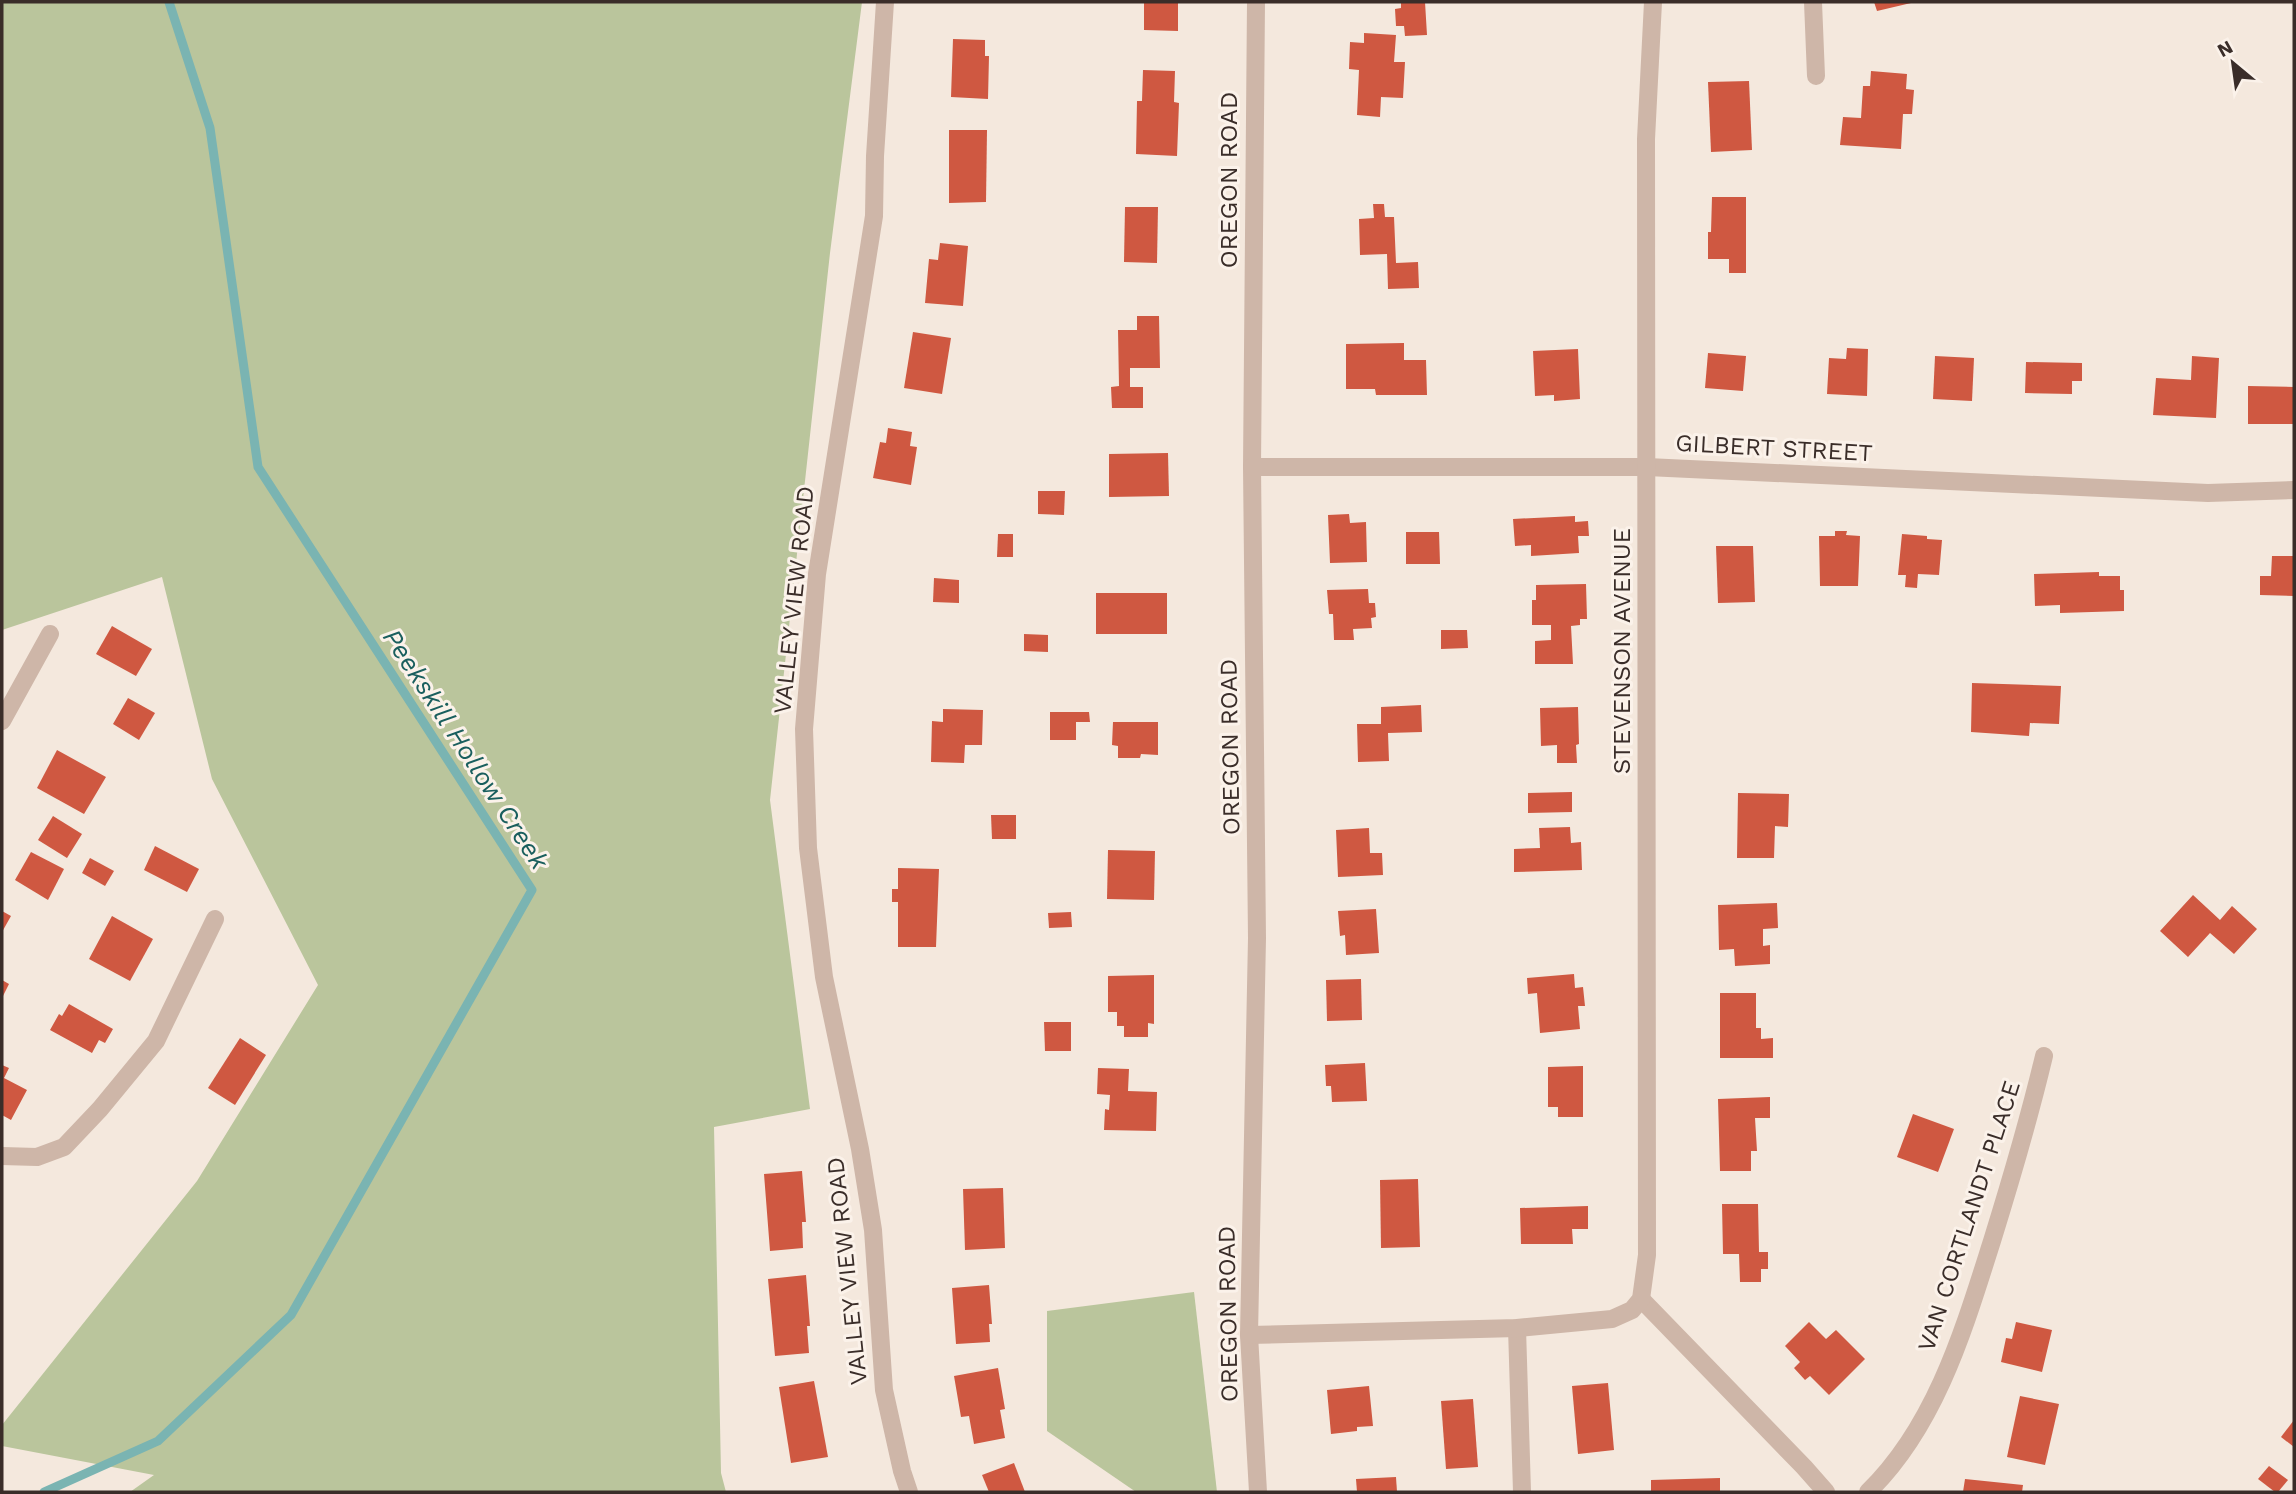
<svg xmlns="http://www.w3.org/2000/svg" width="2296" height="1494" viewBox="0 0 2296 1494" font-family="'Work Sans',sans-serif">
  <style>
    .green { fill: #bac59c }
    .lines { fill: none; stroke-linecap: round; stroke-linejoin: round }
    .stream { stroke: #7ab4b2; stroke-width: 9 }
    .building { fill: #cf5841 }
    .minor { stroke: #ceb6a8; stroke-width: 18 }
    .labels { text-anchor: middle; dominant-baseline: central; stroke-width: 6; stroke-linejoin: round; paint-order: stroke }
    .street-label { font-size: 24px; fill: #3a2d29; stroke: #fbf2ea }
    .water-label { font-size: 26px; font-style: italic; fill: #1a5f5e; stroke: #fbf2ea }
  </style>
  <rect width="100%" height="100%" fill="#f4e8dd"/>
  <g class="green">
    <polygon points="2,2 862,2 830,253 770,800 810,1109 714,1127 721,1473 726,1492 130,1492 154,1475 2,1446 2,1425 197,1181 318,985 212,779 162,577 2,630"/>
    <polygon points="1194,1292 1217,1492 1136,1492 1047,1431 1047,1311"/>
  </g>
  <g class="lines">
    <polyline class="stream" points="44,1492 158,1441 291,1315 532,890 258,467 210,128 169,2"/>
  </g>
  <g class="building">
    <polygon points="1144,2 1178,2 1178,31 1144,30"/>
    <polygon points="1401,2 1425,2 1427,35 1405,36 1404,26 1396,26 1395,9 1401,8"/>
    <polygon points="1874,2 1911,2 1911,3 1877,11"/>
    <polygon points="1364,33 1396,35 1394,62 1405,62 1403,98 1381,97 1380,117 1357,115 1359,70 1349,69 1350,42 1364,43"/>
    <polygon points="953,39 985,40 985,56 989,56 988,99 951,97"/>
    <polygon points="1143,70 1175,71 1174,102 1179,103 1177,156 1136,154 1137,101 1142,101"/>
    <polygon points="1871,71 1907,74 1906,89 1914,90 1912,114 1903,114 1901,149 1840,145 1843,117 1861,118 1863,86 1870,86"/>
    <polygon points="1749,81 1752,150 1711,152 1708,82"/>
    <polygon points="949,130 987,130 986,202 949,203"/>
    <polygon points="1712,197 1746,197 1746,273 1729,273 1729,259 1708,259 1708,232 1711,232"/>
    <polygon points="1373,204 1384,204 1385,217 1394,217 1396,263 1418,262 1419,288 1388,289 1387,254 1360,255 1359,219 1374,218"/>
    <polygon points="1125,207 1158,207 1157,263 1124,262"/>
    <polygon points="940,243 968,246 963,306 925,303 929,259 938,260"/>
    <polygon points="1137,316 1159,316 1160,368 1130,368 1130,387 1143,387 1143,408 1112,408 1111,387 1119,386 1118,330 1137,330"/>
    <polygon points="913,332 951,338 942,394 904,388"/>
    <polygon points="1404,343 1404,360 1426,360 1427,395 1376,395 1375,389 1346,389 1346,344"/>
    <polygon points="1847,348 1868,349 1867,396 1827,394 1829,358 1846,359"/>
    <polygon points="1578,349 1580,399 1554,401 1554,395 1535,396 1533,351"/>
    <polygon points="1708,353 1746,356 1743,391 1705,388"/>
    <polygon points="1935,356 1974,358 1972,401 1933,399"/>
    <polygon points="2192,356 2219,358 2216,418 2153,415 2156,378 2191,380"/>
    <polygon points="2026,362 2082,363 2082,381 2072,381 2072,394 2025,393"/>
    <polygon points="2248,386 2294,387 2294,424 2248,424"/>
    <polygon points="888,428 912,432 910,446 917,447 911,485 873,478 880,442 886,443"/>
    <polygon points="1168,453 1169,496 1109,497 1109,454"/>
    <polygon points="1038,491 1065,491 1064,515 1038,514"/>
    <polygon points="1349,514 1350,523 1366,522 1367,562 1330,563 1328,515"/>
    <polygon points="1575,516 1575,522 1588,521 1589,536 1578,536 1579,553 1531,556 1531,545 1515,546 1513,519"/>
    <polygon points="1835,531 1847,531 1846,535 1860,536 1858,586 1820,586 1819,536 1835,536"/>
    <polygon points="1406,532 1439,532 1440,564 1406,564"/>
    <polygon points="998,534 1013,534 1013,557 997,557"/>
    <polygon points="1902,534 1927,536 1927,539 1942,540 1939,575 1918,574 1917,588 1905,587 1906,575 1898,575"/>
    <polygon points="1716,546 1753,546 1755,602 1718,603"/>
    <polygon points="2272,556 2294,556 2294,596 2260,595 2260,576 2271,576"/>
    <polygon points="2099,572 2099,576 2120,576 2120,590 2124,590 2124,611 2060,613 2060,605 2035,606 2034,574"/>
    <polygon points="934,578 959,580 959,603 933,602"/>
    <polygon points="1586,584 1587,619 1580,619 1580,625 1571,626 1573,664 1535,664 1535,641 1551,640 1551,625 1532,625 1532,600 1536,600 1536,585"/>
    <polygon points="1368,589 1369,603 1375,603 1376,617 1371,618 1372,628 1353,629 1354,640 1334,640 1333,614 1329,614 1327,590"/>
    <rect x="1096" y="593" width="71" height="41"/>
    <polygon points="112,626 152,649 136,676 96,654"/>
    <polygon points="1441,630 1467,630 1468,648 1441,649"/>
    <polygon points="1024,634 1048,635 1048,652 1024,651"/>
    <polygon points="1972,683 2061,686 2059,724 2030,723 2029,736 1971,732"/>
    <polygon points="128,698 155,713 139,740 113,724"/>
    <polygon points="1421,705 1422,732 1388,733 1389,761 1358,762 1357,724 1381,724 1381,707"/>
    <polygon points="1578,707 1579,744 1576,745 1577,763 1557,763 1557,745 1541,746 1540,708"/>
    <polygon points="943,709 983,710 982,745 965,745 964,763 931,762 932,721 943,722"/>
    <polygon points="1050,712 1089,712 1090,722 1076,722 1076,740 1050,740"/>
    <polygon points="1113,722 1158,722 1158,755 1141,754 1140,758 1118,758 1118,746 1112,745"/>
    <polygon points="57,750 106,777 84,814 37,788"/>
    <polygon points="1572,792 1572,812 1528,813 1528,793"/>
    <polygon points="1738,793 1789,794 1788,827 1775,826 1774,858 1737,858"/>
    <polygon points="991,815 1016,815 1016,839 992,839"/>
    <polygon points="53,816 82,834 67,858 38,840"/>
    <polygon points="1570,827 1571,843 1581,842 1582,870 1514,872 1514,849 1540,848 1539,828"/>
    <polygon points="1369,828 1370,853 1382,853 1383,875 1338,877 1336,830"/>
    <polygon points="155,846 199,869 187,892 144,870"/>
    <polygon points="1108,850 1155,851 1154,900 1107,899"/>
    <polygon points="31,852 64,869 48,900 15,880"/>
    <polygon points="90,858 114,871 105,886 82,873"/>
    <polygon points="898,868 939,869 936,947 898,947 898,902 892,902 892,889 898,889"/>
    <polygon points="2193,895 2220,920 2232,906 2257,929 2234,954 2210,933 2188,957 2160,931"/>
    <polygon points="1777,903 1778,928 1763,929 1763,946 1770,945 1770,964 1735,966 1734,949 1719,950 1718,905"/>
    <polygon points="1376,909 1379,953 1346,955 1345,935 1340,936 1338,911"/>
    <polygon points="2,911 11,916 2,932"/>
    <polygon points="1071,912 1072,927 1049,928 1048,913"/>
    <polygon points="112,916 153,939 130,981 89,959"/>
    <polygon points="1574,974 1575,988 1583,987 1585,1006 1578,1006 1580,1029 1540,1033 1537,993 1528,994 1527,978"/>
    <polygon points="1154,975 1154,1024 1148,1023 1148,1037 1124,1037 1124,1026 1117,1026 1117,1012 1108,1012 1108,976"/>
    <polygon points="1361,979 1362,1020 1327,1021 1326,980"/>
    <polygon points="2,980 9,984 2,998"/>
    <polygon points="1720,993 1756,993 1756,1028 1761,1028 1761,1039 1773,1038 1773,1058 1720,1058"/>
    <polygon points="69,1004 113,1029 105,1043 99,1040 92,1053 50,1030 59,1014 62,1016"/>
    <polygon points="1044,1022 1071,1022 1071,1051 1045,1051"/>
    <polygon points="240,1038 266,1055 235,1105 208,1088"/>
    <polygon points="1365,1063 1367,1101 1332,1102 1331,1086 1326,1086 1325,1065"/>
    <polygon points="2,1065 9,1068 4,1078 27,1090 11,1120 2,1115"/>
    <polygon points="1583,1066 1583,1117 1558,1117 1558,1107 1548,1107 1548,1067"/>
    <polygon points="1098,1068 1129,1069 1128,1091 1157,1092 1156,1131 1104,1130 1105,1109 1109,1110 1110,1095 1097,1094"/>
    <polygon points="1770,1097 1770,1118 1755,1118 1757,1151 1751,1151 1751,1171 1720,1171 1718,1099"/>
    <polygon points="1913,1114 1954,1129 1938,1172 1897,1157"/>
    <polygon points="802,1171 806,1222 802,1222 803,1248 770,1251 764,1174"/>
    <polygon points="1418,1179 1420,1247 1381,1248 1380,1180"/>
    <polygon points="1003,1188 1005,1248 965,1250 963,1189"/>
    <polygon points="1722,1204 1758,1204 1759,1252 1768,1252 1768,1269 1761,1269 1761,1282 1740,1282 1739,1254 1723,1254"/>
    <polygon points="1588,1206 1588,1229 1572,1229 1573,1244 1521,1244 1520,1208"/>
    <polygon points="806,1275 810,1326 807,1326 809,1353 775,1356 768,1279"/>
    <polygon points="989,1285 992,1324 989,1324 990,1342 956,1344 952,1288"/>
    <polygon points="1809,1322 1826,1339 1836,1330 1865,1359 1829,1395 1810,1376 1805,1380 1794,1368 1800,1362 1785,1346"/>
    <polygon points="2016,1322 2052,1330 2042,1372 2001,1362 2006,1338 2012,1339"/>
    <polygon points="998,1368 1005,1409 1000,1410 1005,1438 974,1444 969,1416 961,1417 954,1376"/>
    <polygon points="814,1381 828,1457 791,1463 779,1387"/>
    <polygon points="1608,1383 1614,1450 1578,1454 1572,1386"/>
    <polygon points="1369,1386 1373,1426 1357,1427 1357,1431 1331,1434 1327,1390"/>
    <polygon points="2020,1396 2059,1404 2045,1465 2007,1457"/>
    <polygon points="1473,1399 1478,1467 1446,1469 1441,1401"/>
    <polygon points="2294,1420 2294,1447 2281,1437"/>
    <polygon points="1014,1463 1025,1492 989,1492 982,1475"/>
    <polygon points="2269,1466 2288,1480 2278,1492 2275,1492 2258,1479"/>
    <polygon points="1396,1477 1397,1492 1357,1492 1356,1479"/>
    <polygon points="1720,1478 1720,1492 1651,1492 1651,1480"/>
    <polygon points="1965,1479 2023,1485 2022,1492 1963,1492"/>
  </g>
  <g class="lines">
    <g class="minor">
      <polyline points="885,2 875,156 874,216 817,574 804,729 808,848 824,977 860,1149 873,1230 884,1390 902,1471 909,1492"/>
      <polyline points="1256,2 1252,467 1257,938 1249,1335 1258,1492"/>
      <polyline points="1813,2 1816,76"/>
      <polyline points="1252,467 1647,467 2208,493 2294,490"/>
      <polyline points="2,721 50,634"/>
      <polyline points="2,1156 37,1157 64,1147 100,1109 156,1041 215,919"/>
      <polyline points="1641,1299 1804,1467 1826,1492"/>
      <polyline points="1517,1328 1522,1492"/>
      <polyline points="1249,1335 1517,1328 1612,1319 1632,1310 1641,1299 1647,1255 1646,139 1653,2"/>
      <path d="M1868,1492C1936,1426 1964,1329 1992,1241C2011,1180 2029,1119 2044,1056"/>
    </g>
  </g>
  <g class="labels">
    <g class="street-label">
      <text transform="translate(1229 180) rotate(-90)">OREGON ROAD</text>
      <text transform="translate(1774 448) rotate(3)">GILBERT STREET</text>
      <text transform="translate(794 600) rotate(-84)">VALLEY VIEW ROAD</text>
      <text transform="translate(1622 651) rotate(-90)">STEVENSON AVENUE</text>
      <text transform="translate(1230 747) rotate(-91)">OREGON ROAD</text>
      <text transform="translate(1969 1216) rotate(-72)">VAN CORTLANDT PLACE</text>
      <text transform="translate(847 1271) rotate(-96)">VALLEY VIEW ROAD</text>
      <text transform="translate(1228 1314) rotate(-91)">OREGON ROAD</text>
    </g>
    <g class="water-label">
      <text transform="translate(466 749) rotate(57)">Peekskill Hollow Creek</text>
    </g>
  </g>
  <rect width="2296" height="1494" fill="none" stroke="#3a2d29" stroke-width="7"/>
  <g transform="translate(2233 63) rotate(331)" stroke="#fbf2ea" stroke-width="5" paint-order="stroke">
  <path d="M0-5L12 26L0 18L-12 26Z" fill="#3a2d29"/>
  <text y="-10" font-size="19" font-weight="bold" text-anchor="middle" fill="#3a2d29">N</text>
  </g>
</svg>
